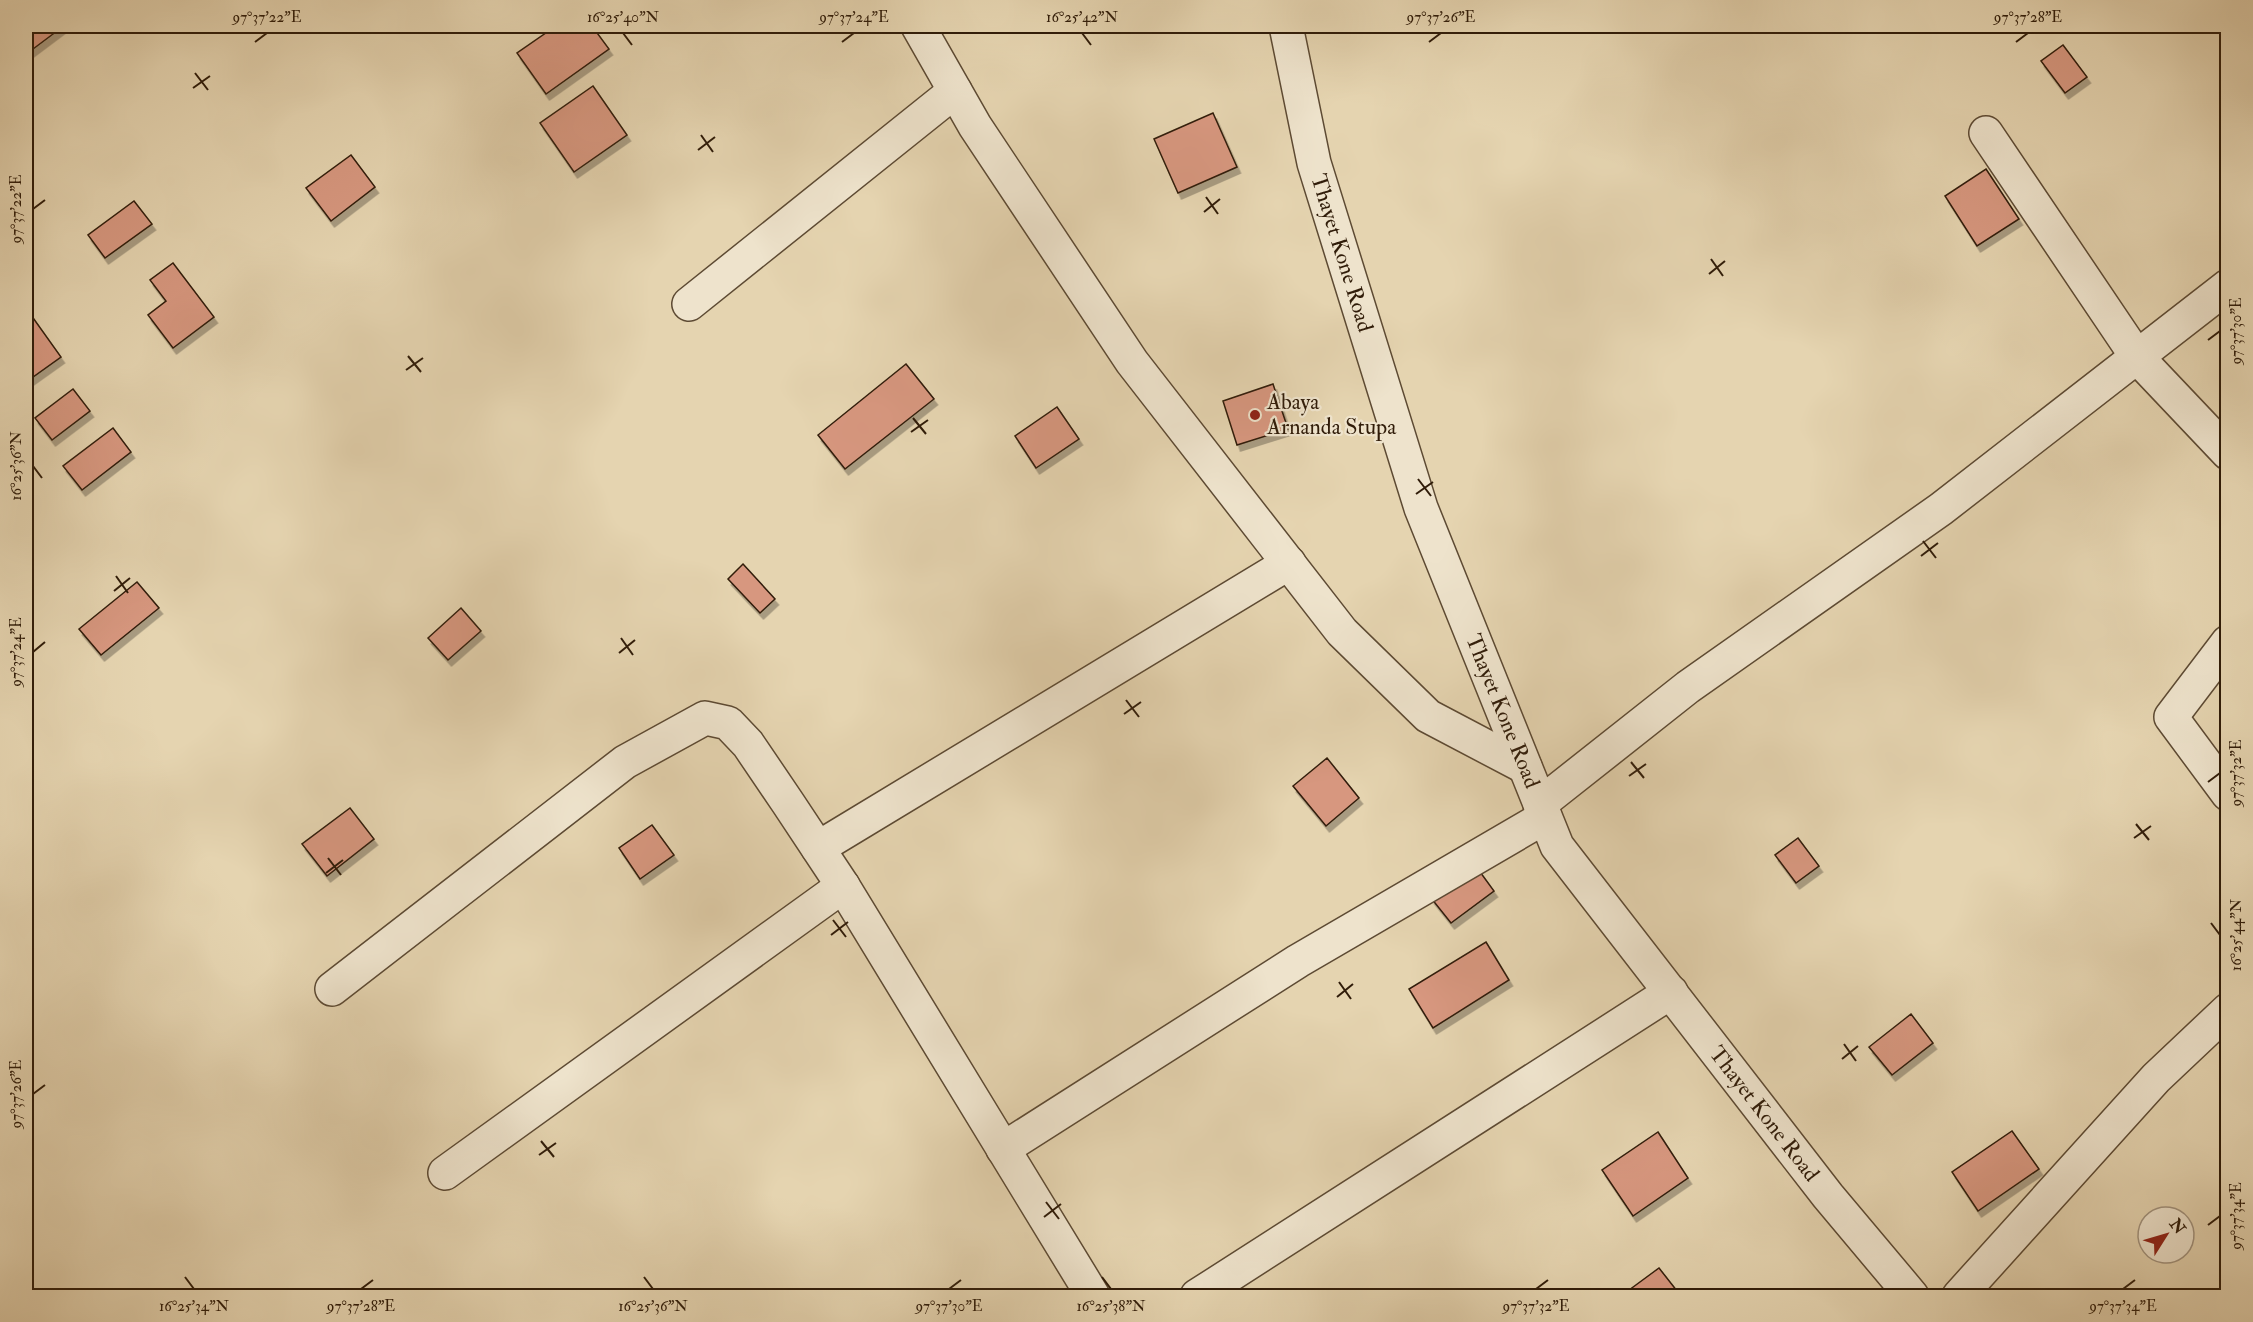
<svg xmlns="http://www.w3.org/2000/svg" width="2253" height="1322" viewBox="0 0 2253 1322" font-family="'IM FELL Double Pica',serif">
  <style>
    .building { fill: #d7977f; stroke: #301c09; stroke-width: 1.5; filter: url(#shadow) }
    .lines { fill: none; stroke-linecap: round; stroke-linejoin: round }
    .minor-casing { stroke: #5d4a33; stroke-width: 36 }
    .minor { stroke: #eee3cc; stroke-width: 33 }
    .ticks { fill: none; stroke: #301c09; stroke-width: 2 }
    .poi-dot { fill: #8f2418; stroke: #eee3cc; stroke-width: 2 }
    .labels { text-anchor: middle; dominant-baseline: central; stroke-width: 4.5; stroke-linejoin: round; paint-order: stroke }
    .street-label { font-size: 22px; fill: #301c09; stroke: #eee3cc }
    .poi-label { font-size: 22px; fill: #301c09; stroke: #eee3cc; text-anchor: start }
    .neatline { fill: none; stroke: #301c09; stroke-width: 2 }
    .ticks-label { font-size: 15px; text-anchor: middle; fill: #301c09 }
  </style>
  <defs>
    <filter id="shadow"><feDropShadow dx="3.5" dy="6" stdDeviation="0" flood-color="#0004"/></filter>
  </defs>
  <rect width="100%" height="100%" fill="#e5d4b0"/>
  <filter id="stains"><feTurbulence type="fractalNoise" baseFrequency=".00333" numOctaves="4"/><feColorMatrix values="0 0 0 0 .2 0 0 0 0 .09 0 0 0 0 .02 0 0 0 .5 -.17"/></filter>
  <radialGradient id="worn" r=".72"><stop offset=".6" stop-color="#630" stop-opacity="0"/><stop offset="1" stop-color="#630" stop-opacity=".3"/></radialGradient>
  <g class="building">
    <polygon points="26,26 59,26 61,28 29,52 26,47"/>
    <polygon points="556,26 592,26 609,49 546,94 517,53"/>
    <polygon points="2063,45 2087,77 2065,93 2041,61"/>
    <polygon points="593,86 627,135 574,172 540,123"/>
    <polygon points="1213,113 1237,167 1178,193 1154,139"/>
    <polygon points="351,155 375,187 331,221 306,188"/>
    <polygon points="1986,169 2019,219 1977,246 1945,196"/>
    <polygon points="134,201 152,224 105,258 88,235"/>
    <polygon points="173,263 214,317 173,348 148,315 166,301 150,280"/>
    <polygon points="26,308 61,357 26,382"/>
    <polygon points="906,364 934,399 845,469 818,435"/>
    <polygon points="1273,384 1288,429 1237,445 1223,401"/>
    <polygon points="73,389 90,411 52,440 35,418"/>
    <polygon points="1057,407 1079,439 1036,468 1015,436"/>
    <polygon points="113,428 131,452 82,490 63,466"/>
    <polygon points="743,564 775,599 760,613 728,579"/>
    <polygon points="137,582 159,608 101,655 79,629"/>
    <polygon points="461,608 481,631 448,660 428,638"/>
    <polygon points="1327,758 1359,798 1326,826 1293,786"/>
    <polygon points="350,808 374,839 327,876 302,844"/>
    <polygon points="652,825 674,855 640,879 619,848"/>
    <polygon points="1798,838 1819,866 1796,883 1775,855"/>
    <polygon points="1475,865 1494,891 1451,923 1431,898"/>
    <polygon points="1486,942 1509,980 1433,1028 1409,989"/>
    <polygon points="1911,1014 1933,1043 1892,1075 1869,1047"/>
    <polygon points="2012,1131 2039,1169 1978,1211 1952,1172"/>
    <polygon points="1658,1132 1688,1178 1633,1216 1602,1170"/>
    <polygon points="1659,1268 1681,1296 1628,1296 1625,1293"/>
  </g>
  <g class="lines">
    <g class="minor-casing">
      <g id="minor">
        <polyline points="918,26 975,126 1132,362 1342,632 1428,716 1525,767"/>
        <path id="s1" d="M1286,26L1314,163L1421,508L1557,846L1828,1196L1912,1296"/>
        <polyline points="1986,133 2137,357 2228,453"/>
        <polyline points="689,304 955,91"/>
        <polyline points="2228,642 2171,717 2228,794"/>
        <polyline points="1540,804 1688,687 1941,509 2228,286"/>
        <polyline points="818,848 1289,563"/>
        <polyline points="332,989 625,762 705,718 728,723 748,744 788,803 843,886 1093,1296"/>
        <polyline points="1003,1149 1298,961 1545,817"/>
        <polyline points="445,1173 843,886"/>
        <polyline points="1197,1296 1671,992"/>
        <polyline points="1959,1296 2156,1078 2228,1010"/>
      </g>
    </g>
    <use href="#minor" class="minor"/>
  </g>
  <path class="ticks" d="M623,33L632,45M1082,33L1091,45M255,42L267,33M842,42L854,33M1429,42L1441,33M2016,42L2028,33M195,73L208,90M193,88L210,76M701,135L713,152M698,150L715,137M1206,197L1218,214M33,209L45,200M1204,212L1220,199M1711,259L1723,276M1709,274L1725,261M2208,340L2220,331M408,356L421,372M406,370L423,358M913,418L926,434M911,432L928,420M33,466L42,478M1418,479L1431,496M1416,494L1433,482M1923,541L1936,558M1921,556L1938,543M116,576L128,593M114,591L130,578M621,638L633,655M33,652L45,642M619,653L635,640M1126,700L1139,717M1124,714L1141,702M1631,762L1644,778M1629,776L1646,764M2208,782L2220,773M2136,824L2149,840M2134,838L2151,826M328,858L341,875M326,873L343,860M833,920L846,937M2211,923L2220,935M831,935L848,922M1339,982L1351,999M1337,997L1353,984M1844,1044L1856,1061M1842,1059L1858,1046M33,1094L45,1085M541,1141L554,1157M539,1155L556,1143M1046,1202L1059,1219M1044,1217L1061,1204M2208,1225L2220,1216M185,1277L194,1289M644,1277L653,1289M1102,1277L1111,1289M361,1289L373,1280M949,1289L961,1280M1536,1289L1548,1280M2123,1289L2135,1280"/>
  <circle class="poi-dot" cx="1255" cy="415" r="6"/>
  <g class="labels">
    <g class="street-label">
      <text stroke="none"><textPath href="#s1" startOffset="234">Thayet Kone Road</textPath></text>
      <text stroke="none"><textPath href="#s1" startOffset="720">Thayet Kone Road</textPath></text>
      <text stroke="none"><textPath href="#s1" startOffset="1204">Thayet Kone Road</textPath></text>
    </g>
    <g class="poi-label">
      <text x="1267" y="402">Abaya<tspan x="1267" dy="25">Arnanda Stupa</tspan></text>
    </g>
  </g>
  <rect width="2253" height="1322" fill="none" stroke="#e5d4b0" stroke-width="66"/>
  <g transform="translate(2166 1235) rotate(53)"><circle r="28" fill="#eee3cc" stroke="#a2937e" stroke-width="1.5"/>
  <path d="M0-4.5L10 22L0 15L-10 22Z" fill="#8f2418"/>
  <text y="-9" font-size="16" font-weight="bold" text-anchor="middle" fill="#301c09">N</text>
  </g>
  <rect x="33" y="33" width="2187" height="1256" class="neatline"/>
  <g class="ticks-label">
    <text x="267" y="22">97°37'22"E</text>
    <text x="623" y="22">16°25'40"N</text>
    <text x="854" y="22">97°37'24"E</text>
    <text x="1082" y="22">16°25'42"N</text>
    <text x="1441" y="22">97°37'26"E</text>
    <text x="2028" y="22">97°37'28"E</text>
    <text transform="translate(16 209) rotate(-90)" y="5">97°37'22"E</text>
    <text transform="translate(2236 331) rotate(-90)" y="5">97°37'30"E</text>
    <text transform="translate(16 466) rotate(-90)" y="5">16°25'36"N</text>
    <text transform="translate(16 652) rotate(-90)" y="5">97°37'24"E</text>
    <text transform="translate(2236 773) rotate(-90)" y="5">97°37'32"E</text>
    <text transform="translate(2236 935) rotate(-90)" y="5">16°25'44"N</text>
    <text transform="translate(16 1094) rotate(-90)" y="5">97°37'26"E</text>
    <text transform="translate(2236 1216) rotate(-90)" y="5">97°37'34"E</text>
    <text x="194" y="1311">16°25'34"N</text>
    <text x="361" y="1311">97°37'28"E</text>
    <text x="653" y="1311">16°25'36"N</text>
    <text x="949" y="1311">97°37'30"E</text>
    <text x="1111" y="1311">16°25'38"N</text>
    <text x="1536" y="1311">97°37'32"E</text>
    <text x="2123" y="1311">97°37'34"E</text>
  </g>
  <rect width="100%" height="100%" filter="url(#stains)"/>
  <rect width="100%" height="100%" fill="url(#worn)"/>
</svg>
